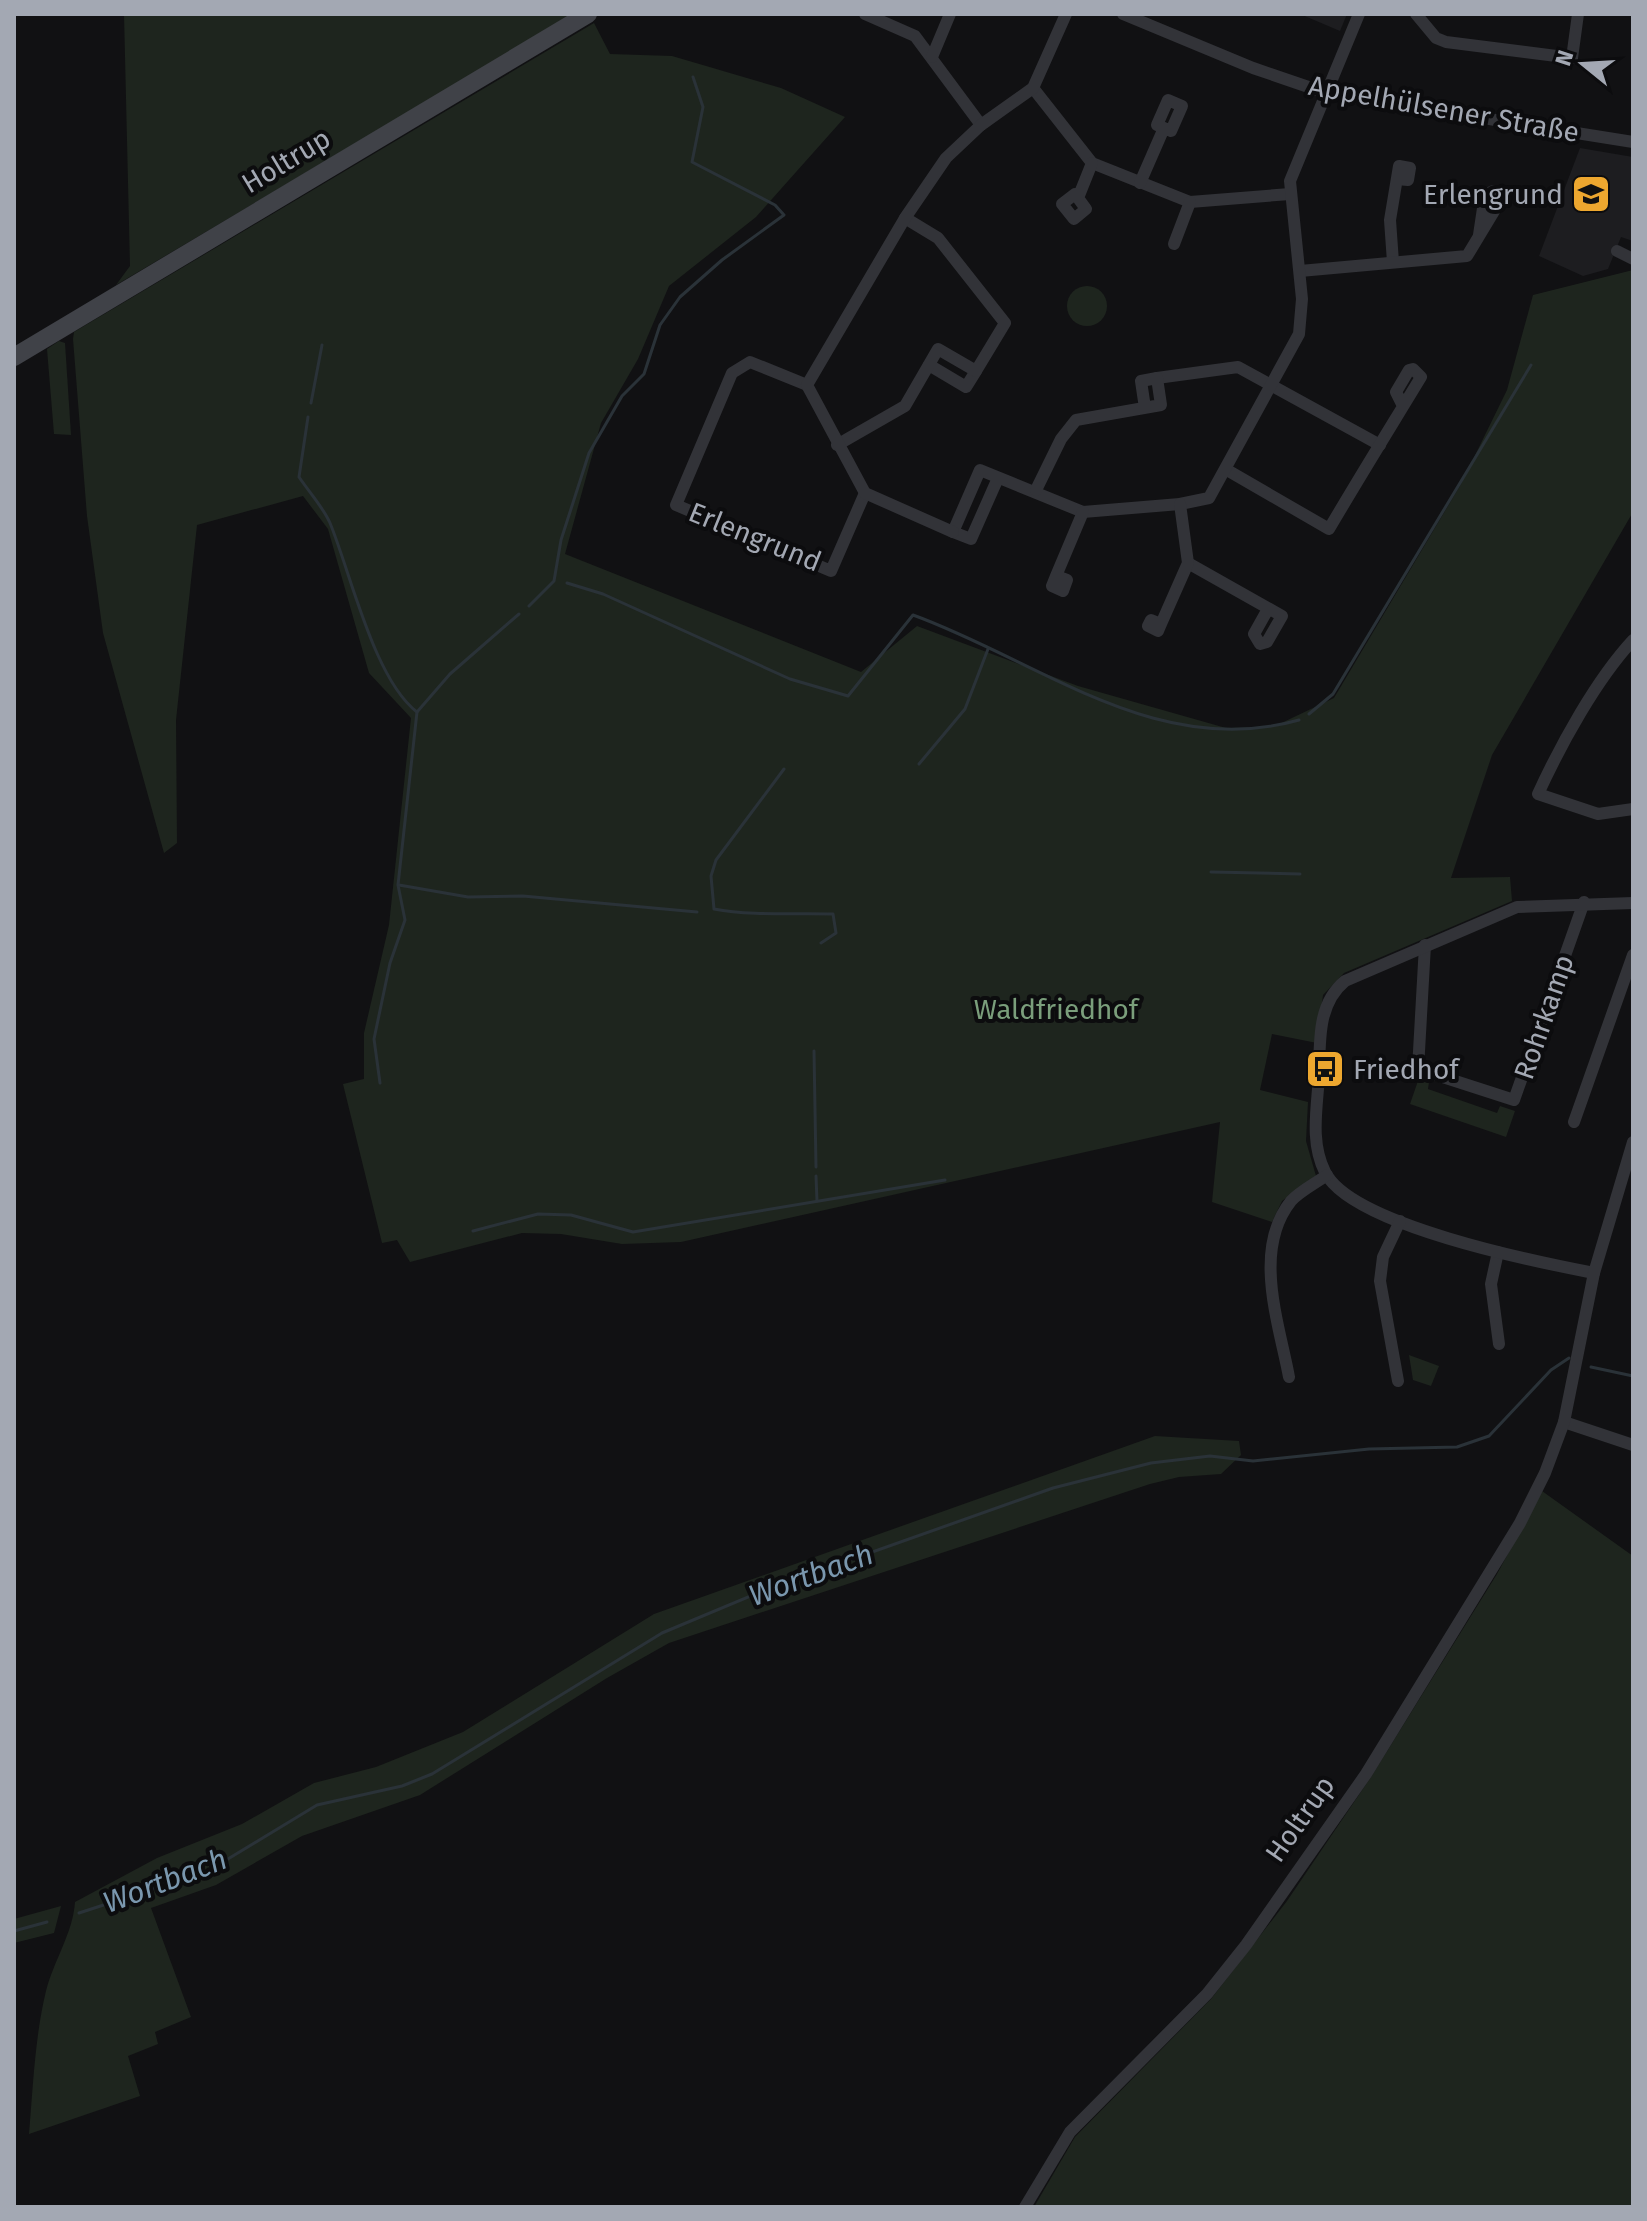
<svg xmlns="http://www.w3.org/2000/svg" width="1647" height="2221" viewBox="0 0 1647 2221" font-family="'Fira Sans',sans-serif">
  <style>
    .built { fill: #1d1d20 }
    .green { fill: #1e251e }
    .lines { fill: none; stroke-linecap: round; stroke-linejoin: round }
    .stream { stroke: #2a3238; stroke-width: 3 }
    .street { stroke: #323338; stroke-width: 12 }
    .secondary { stroke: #404248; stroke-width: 18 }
    .labels { text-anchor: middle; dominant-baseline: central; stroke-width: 8; stroke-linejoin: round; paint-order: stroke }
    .street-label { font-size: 28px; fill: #a3a8b3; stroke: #0c0c0e }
    .poi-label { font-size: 28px; fill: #a3a8b3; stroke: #0c0c0e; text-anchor: end }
    .park-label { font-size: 28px; fill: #7a9e7b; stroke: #0c0c0e }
    .water-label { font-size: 30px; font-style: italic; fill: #7a97ae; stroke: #0c0c0e }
  </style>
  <rect width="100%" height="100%" fill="#111113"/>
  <g class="built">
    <polygon points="1300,14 1347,14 1340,31"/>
    <polygon points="1580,148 1633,157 1633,241 1621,237 1608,269 1583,276 1539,256"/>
  </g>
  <g class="green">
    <polygon points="124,14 574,14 116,285 130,266"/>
    <polygon points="594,23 610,54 672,56 781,88 845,117 756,217 669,286 638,359 601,423 565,554 861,672 917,626 1078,686 1226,728 1273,727 1334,698 1461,484 1507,390 1533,295 1633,270 1633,512 1492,755 1451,878 1510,877 1512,901 1344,973 1323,995 1317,1043 1272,1034 1260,1090 1308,1102 1306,1141 1316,1176 1282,1201 1272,1222 1212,1202 1220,1122 681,1242 622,1244 561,1234 522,1233 410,1262 397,1240 382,1243 343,1084 364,1079 364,1033 389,925 411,718 369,673 328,529 303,496 197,525 176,720 177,843 164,853 103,633 87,516 73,339 74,332"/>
    <circle cx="1087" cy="306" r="20"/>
    <polygon points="59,341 65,343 71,435 54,434 47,349"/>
    <polygon points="1419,1078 1429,1082 1428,1089 1497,1113 1500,1106 1515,1111 1506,1137 1410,1104"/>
    <polygon points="1409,1355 1439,1366 1431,1386 1413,1380"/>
    <path d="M1155,1436L1239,1441L1241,1455L1221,1474L1179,1477L1150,1484L669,1643L607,1678L420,1795L302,1836L216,1885L151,1908L191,2017L155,2032L158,2044L128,2056L140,2096L29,2134C33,2087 35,2036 46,1991C54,1960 73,1933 75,1902L157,1858L242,1824L314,1783L376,1767L463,1732L654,1614Z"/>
    <polygon points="1542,1491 1633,1556 1633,2207 1034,2207 1075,2137 1211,1999 1287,1901 1371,1777 1497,1574"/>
    <polygon points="61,1906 54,1933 14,1943 14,1919"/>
  </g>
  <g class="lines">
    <g class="stream">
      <polyline points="311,403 322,345"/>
      <path d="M308,417L299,477C309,492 323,507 330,523C351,574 374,679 417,712L398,885L405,920L390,963L374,1039L380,1083"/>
      <path d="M567,583L603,594L790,679L848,696L913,615C1040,661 1156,760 1299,720"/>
      <polyline points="529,606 554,581 561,540 589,453 622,396 644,374 660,325 680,297 722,260 784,215 775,205 692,162 703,107 693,77"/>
      <polyline points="417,712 450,674 519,614"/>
      <polyline points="1309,714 1333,694 1531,365"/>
      <polyline points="919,764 965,709 988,649"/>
      <path d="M784,769L716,860L711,876L714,909C750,916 795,913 833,914L836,933L821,943"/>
      <polyline points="1211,872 1300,874"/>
      <polyline points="399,885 468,897 523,896 697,912"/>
      <polyline points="814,1051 816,1167"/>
      <polyline points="816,1176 817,1201"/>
      <polyline points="473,1231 538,1214 571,1215 633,1232 945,1180"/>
      <polyline points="1591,1367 1633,1376"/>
      <polyline points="79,1913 208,1871 317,1805 402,1786 432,1774 662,1633 765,1590 1053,1488 1151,1463 1210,1456 1253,1461 1369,1449 1457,1447 1489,1436 1551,1370 1569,1358"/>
      <polyline points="14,1931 47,1922"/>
    </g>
    <g class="street">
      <polyline points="865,14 915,36 981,125"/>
      <polyline points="1123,14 1253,68 1326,93 1633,142"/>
      <polyline points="1416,14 1436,38 1446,42 1572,58 1578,14"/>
      <polyline points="932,57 950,14"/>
      <polyline points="1033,88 1092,163 1190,202 1290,194"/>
      <polyline points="1140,183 1164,128 1171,131 1182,106 1168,100 1157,125 1164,128"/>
      <polyline points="1078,198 1086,209 1074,219 1062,204 1075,194 1078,198 1092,163"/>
      <polyline points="1174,244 1190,202"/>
      <polyline points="1617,251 1633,259"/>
      <polyline points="1393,262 1390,220 1399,166 1410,168 1408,180 1397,179"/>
      <polyline points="1300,271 1467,256 1499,203 1493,191 1485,195 1479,235"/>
      <polyline points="929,365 966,387 976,371"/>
      <polyline points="1157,378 1238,367 1380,445"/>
      <polyline points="807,385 750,362 732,373 676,505 831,571 865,493"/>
      <polyline points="837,445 905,406 938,349 976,371 1005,323 938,238 905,218"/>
      <path d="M1227,470L1329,529C1359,478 1390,428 1421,377L1413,369L1409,370L1396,392L1403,406"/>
      <polyline points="998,478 971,539 953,532 980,470 1083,512 1180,504 1209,498 1299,334 1302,299 1290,181 1359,14"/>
      <polyline points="1036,490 1061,439 1076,420 1161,405 1157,378 1141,381 1145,408"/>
      <polyline points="953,532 865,493 807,385 905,218 946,158 981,125 1033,88 1066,14"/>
      <polyline points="1188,563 1282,616 1267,642 1260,644 1254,634 1268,609"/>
      <polyline points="1056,576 1067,580 1063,591 1052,586 1056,576 1083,512"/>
      <polyline points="1161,624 1151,620 1148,626 1158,631 1161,624 1188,563 1180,504"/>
      <path d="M1633,640C1596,680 1561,744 1538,794L1598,814L1633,809"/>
      <polyline points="1425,945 1418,1069 1514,1100 1584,902"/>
      <polyline points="1574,1122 1633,955"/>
      <polyline points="1498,1252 1491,1284 1499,1344"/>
      <path d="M1594,1273C1537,1262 1351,1225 1325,1172C1310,1142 1317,1109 1319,1076C1320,1042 1317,1004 1345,981L1517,907L1633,903"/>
      <path d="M1289,1377C1279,1323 1252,1250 1291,1201C1300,1191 1316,1183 1327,1175"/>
      <polyline points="1398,1381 1380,1281 1383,1257 1400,1221"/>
      <polyline points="1564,1422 1633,1445"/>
      <polyline points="1025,2207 1070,2132 1207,1994 1246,1945 1366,1774 1520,1523 1545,1473 1564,1422 1594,1273 1633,1142"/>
    </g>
    <polyline class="secondary" points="14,357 588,14"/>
  </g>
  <defs>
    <g id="school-square" transform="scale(2)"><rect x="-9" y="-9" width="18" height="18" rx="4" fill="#eda72f" stroke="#0c0c0e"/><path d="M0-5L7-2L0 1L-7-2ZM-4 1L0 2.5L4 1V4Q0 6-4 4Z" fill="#111"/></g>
    <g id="bus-square" transform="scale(2)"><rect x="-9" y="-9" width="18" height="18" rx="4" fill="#eda72f" stroke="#0c0c0e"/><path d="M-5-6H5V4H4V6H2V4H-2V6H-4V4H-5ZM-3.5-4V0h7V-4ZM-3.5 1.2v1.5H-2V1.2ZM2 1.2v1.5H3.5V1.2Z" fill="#111"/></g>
  </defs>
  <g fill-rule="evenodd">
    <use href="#school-square" x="1591" y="194"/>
    <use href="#bus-square" x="1325" y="1069"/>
  </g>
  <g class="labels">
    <g class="street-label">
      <text transform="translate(1444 109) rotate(10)">Appelhülsener Straße</text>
      <text transform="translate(286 161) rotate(-31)">Holtrup</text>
      <text transform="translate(755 537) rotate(22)">Erlengrund</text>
      <text transform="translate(1544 1017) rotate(-71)">Rohrkamp</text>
      <text transform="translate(1300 1819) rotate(-55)">Holtrup</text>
    </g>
    <g class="poi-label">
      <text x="1563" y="194">Erlengrund</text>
      <text x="1353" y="1069" text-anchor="start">Friedhof</text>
    </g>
    <g class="park-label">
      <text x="1056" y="1009">Waldfriedhof</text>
    </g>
    <g class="water-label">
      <text transform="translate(811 1575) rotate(-20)">Wortbach</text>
      <text transform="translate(165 1881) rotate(-21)">Wortbach</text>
    </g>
  </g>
  <rect width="1647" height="2221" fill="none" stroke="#a3a8b3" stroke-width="32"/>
  <g transform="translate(1583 64) rotate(288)" stroke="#0c0c0e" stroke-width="6" paint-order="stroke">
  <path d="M0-6L14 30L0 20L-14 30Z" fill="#a3a8b3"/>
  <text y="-12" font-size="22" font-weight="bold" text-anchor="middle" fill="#a3a8b3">N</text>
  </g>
</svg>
